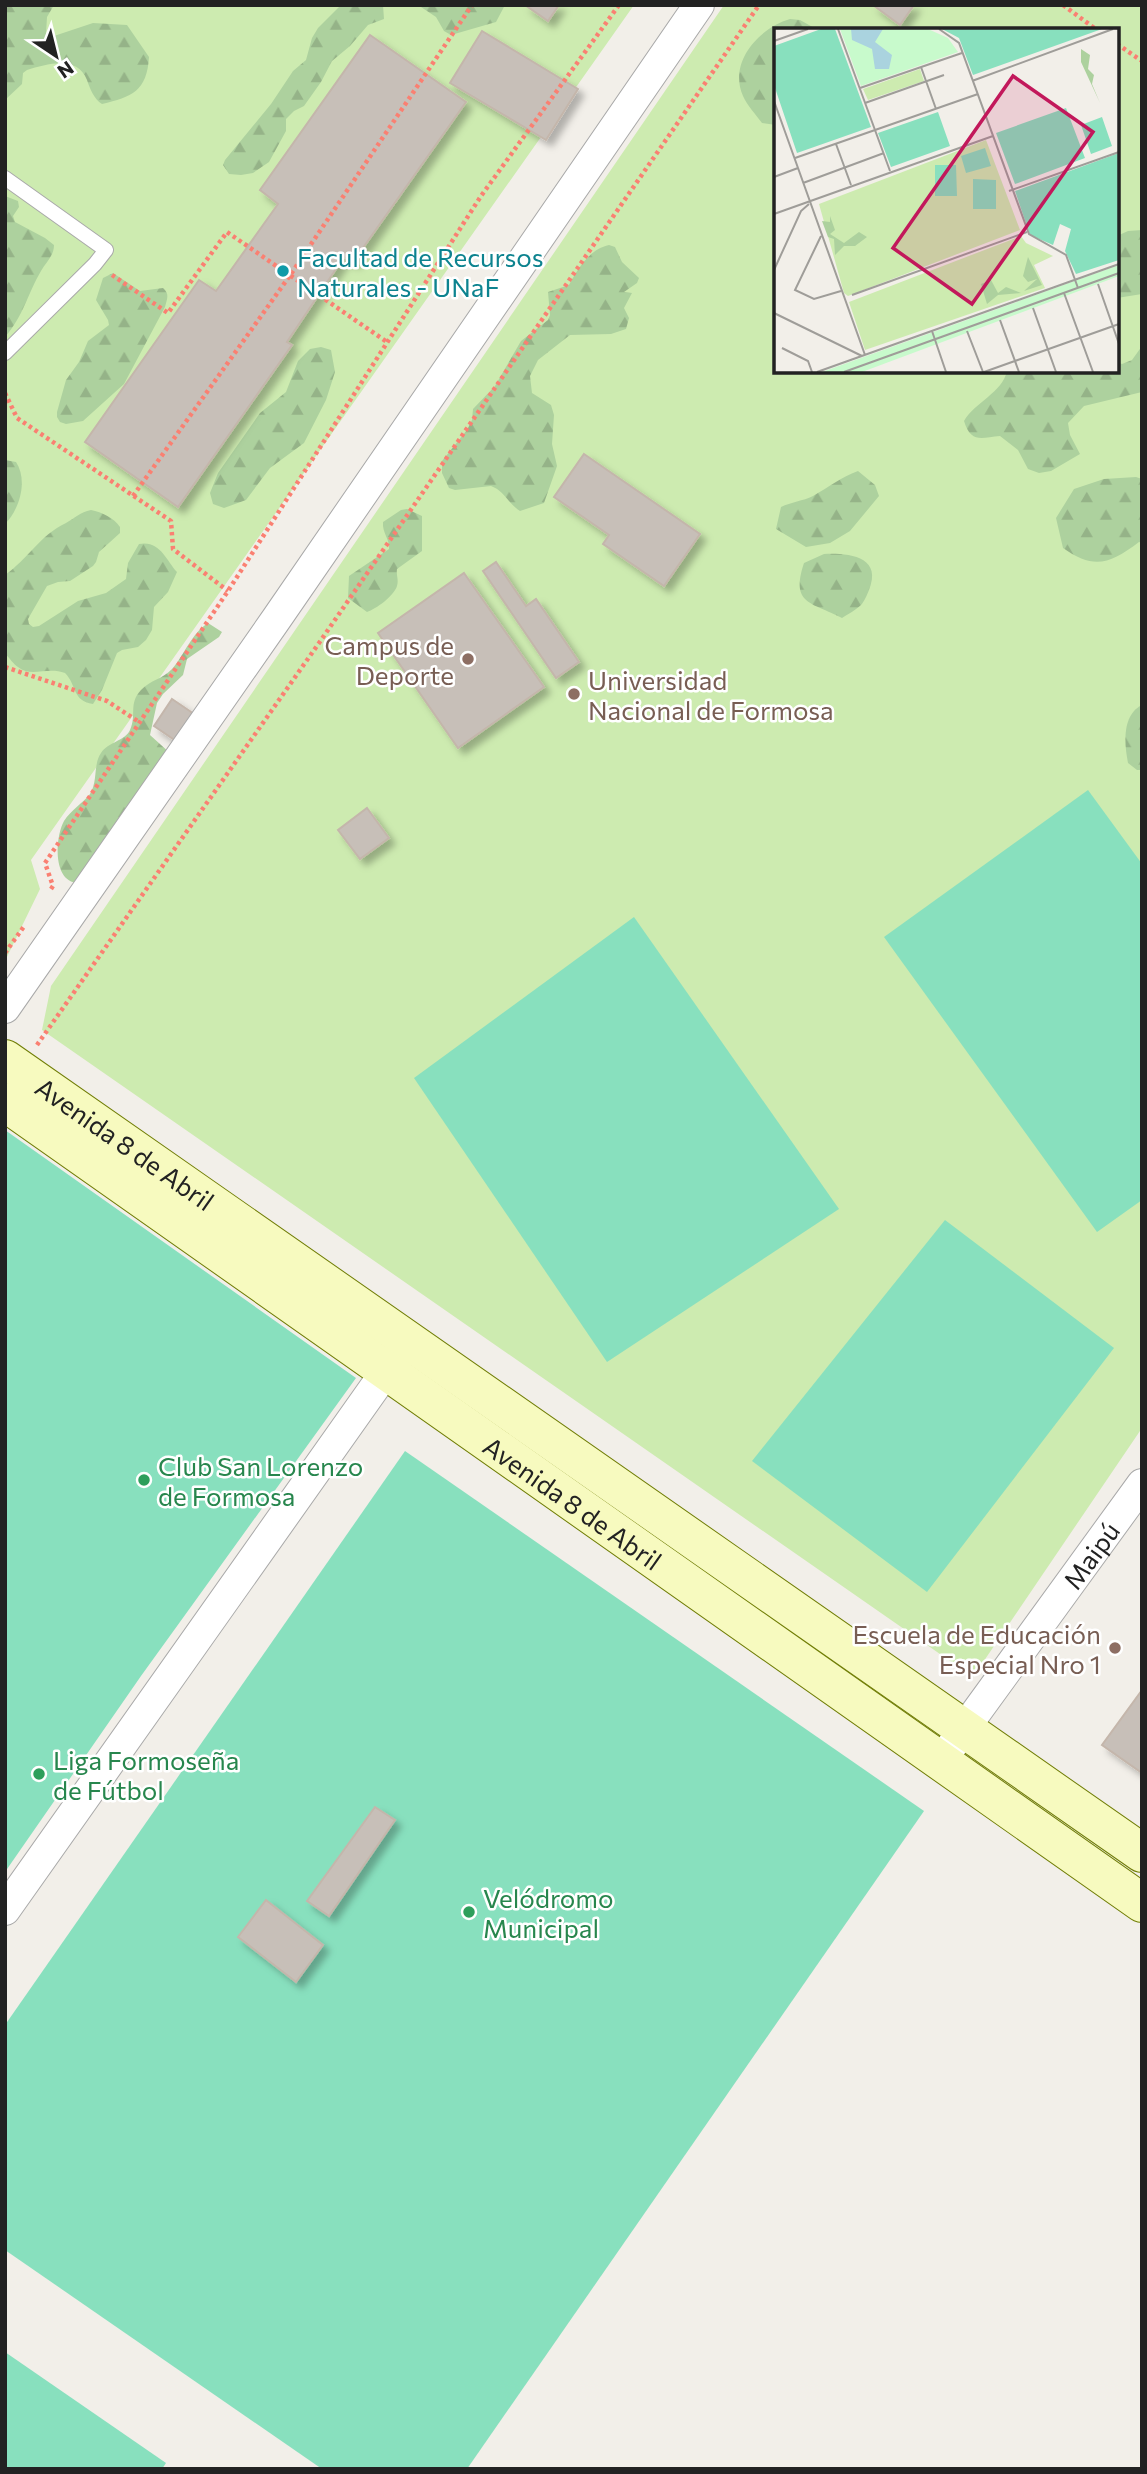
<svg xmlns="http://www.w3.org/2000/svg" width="1147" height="2474" viewBox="0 0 1147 2474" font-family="Commissioner,sans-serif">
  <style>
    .grass { fill: #cdebb0; fill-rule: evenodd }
    .forest { fill: url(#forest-firs) }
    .pitch { fill: #88e0be }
    .building { fill: #c7bfb8; stroke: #c4b6ab; stroke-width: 2; filter: url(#shadow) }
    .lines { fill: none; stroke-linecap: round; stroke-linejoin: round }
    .service-casing { stroke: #a9a9a9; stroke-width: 16 }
    .minor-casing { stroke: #a9a9a9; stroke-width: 32 }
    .secondary-casing { stroke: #707d05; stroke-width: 40 }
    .path { stroke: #fa8072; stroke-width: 4.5; stroke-dasharray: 3.5 3.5; stroke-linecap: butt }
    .service { stroke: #fff; stroke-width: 14 }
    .minor { stroke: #fff; stroke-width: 30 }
    .secondary { stroke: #f7fabf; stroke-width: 38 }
    .culture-dot { fill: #0f9aa8; stroke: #fff; stroke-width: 2.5 }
    .education-dot { fill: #8d6e63; stroke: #fff; stroke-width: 2.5 }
    .leisure-dot { fill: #2e9e5b; stroke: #fff; stroke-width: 2.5 }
    .labels { text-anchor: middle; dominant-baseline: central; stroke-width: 5; stroke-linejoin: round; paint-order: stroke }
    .culture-label { font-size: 26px; fill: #0d838f; stroke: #fff; text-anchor: start }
    .education-label { font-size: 26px; fill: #785e54; stroke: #fff; text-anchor: end }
    .street-label { font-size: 26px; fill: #222; stroke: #fff }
    .leisure-label { font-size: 26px; fill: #27864d; stroke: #fff; text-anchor: start }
    .inset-road { fill: none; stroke: #9f9d99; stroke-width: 2 }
    .view { fill: #c2185b; fill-opacity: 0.15; stroke: #c2185b; stroke-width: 3.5 }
    .inset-edge { fill: none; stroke: #222; stroke-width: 3.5 }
  </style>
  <defs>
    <pattern id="forest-firs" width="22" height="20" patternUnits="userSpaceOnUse" patternTransform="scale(1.75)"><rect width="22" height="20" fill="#add19e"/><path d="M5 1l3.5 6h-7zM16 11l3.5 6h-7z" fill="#95b388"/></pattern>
    <filter id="shadow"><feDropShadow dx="6" dy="6" stdDeviation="3.5" flood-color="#0004"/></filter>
  </defs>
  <rect width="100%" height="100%" fill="#f2efe9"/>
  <g class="grass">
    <polygon points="5,5 634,5 31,860 40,889 5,961"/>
    <path d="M724,5H1142V1428L973,1677L42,1030L51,986ZM776,30H1117V371H776Z"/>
  </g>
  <g class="forest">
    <path d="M5,5H54L47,17L46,34L51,37L93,23L127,25L149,57C147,91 132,97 102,104C94,99 90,89 87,80C77,55 48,64 27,70L23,73L22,84L5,100Z"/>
    <polygon points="341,5 383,5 384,19 368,25 350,46 332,61 321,82 304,106 294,111 286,119 286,131 269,162 253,173 241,175 229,174 223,165 225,160 271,104 293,71 306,60 312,38 318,28"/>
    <polygon points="418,5 505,5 496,22 451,35 444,31 436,17"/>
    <path d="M790,19L800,20L818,30H776V125L762,123C756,115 747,105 743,96C728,62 759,28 790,19Z"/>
    <path d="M5,196L18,201L19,207L13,216L15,222L45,238L54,245C54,256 46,262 41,271C28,293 23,317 5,337Z"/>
    <polygon points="1142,230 1142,294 1117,298 1117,236 1128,231"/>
    <path d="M609,245L615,247L622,262L639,278L637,283L624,292L632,293L624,308L629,318L626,329L611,334L570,335L538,360L530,376L532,393L551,405L554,415L552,444L557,466L544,503L520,511C508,504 505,491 491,486L455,490L449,488L442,473V461L467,430L472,420L473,409L495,386L521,341L548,320L550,315L548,292L569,285C578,268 590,249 609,245Z"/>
    <path d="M113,273L140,291L163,288C170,294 167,299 165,307L124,384L83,421L66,424L60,422L57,417V412L66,380L79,362L88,341L109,325L108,320L96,300L103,278Z"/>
    <path d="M1142,346V392L1084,406L1068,423L1070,435L1080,454L1051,471L1039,473L1028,469L1018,450L1000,436C980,438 971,443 964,421C975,402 1002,393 1007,371H1117V362L1122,364L1132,360Z"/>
    <polygon points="321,347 331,350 335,372 326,400 304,443 270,468 246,500 224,508 213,504 210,493 218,473 260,413 286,392 298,361 310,349"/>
    <path d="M5,460L16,462C28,480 20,509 5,524Z"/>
    <path d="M858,471L875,485L879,496L850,531L830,543L806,547L776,529L781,507C791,502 803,501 813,496C829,487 841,477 858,471Z"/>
    <path d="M1136,477L1142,479V543L1139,542C1110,564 1094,570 1063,548L1056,518L1074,489L1104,479Z"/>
    <path d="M407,509L422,516V551L397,569C396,575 399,580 397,586C394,596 376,609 367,612L348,598L349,576L389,549C390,539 382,533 383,522L401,510Z"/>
    <path d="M91,510C102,512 114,518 120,527V533L99,552L96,562L93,566L70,581L58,582L47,586L28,619L29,624L33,627L39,626L78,601L106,593L126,579L128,563L139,544C160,540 166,560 177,572L168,592L154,607L152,630L146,640L138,647L122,650L117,653L102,690L93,704C72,701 77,685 65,673C47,666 32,678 18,667C13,664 10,658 5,654V575C28,559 39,536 66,523C75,518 80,512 91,510Z"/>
    <path d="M824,554C848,553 883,556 869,590C867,595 864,602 861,605C856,610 848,614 842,618C812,602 790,605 804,563Z"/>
    <path d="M208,623L222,632L219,637L187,659L183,675L163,694L157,703L150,735L171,754L79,883C52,883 55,837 64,821C71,810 83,803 90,794C98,782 93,764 101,753C108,742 125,741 130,730C137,715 128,704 141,690C150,680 163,679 172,669C185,654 191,634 208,623Z"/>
    <path d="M1142,705V770H1137L1128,763C1124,743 1122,715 1142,705Z"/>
  </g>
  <g class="pitch">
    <polygon points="1088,790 1142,864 1142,1200 1097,1232 884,937"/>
    <polygon points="634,917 839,1209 607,1362 414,1078"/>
    <polygon points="5,1130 356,1378 141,1676 5,1872"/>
    <polygon points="945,1220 1114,1348 927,1592 752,1461"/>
    <polygon points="405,1451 924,1811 467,2469 322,2469 5,2250 5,2025"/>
    <polygon points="5,2352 166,2463 162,2469 5,2469"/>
  </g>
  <g class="building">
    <polygon points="525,5 559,5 548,21"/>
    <polygon points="873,5 914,5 900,25"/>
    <polygon points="482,31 578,89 546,140 450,83"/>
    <polygon points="370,35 466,102 353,262 344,257 287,342 292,345 178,507 85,442 199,280 216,291 278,204 260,190"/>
    <polygon points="584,454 700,534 664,586 603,544 609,535 554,497"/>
    <polygon points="496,562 526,606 536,599 579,662 556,678 483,571"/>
    <polygon points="464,573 544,687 458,748 378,633"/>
    <polygon points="172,699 200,718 182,745 154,726"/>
    <polygon points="367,808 389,838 360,859 338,830"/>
    <polygon points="1142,1690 1142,1773 1102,1745"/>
    <polygon points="375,1807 395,1820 329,1916 307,1901"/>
    <polygon points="266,1900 323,1945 296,1982 238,1937"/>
  </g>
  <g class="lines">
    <g class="service-casing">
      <polyline id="service" points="5,178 106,250 95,264 5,353"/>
    </g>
    <g class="minor-casing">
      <g id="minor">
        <polyline points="5,1008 277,618 699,5"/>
        <path id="s1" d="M940,1762L1142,1484"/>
        <polyline points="5,1910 399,1353"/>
      </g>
    </g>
    <g class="secondary-casing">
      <g id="secondary">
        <path id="s2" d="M5,1059L1142,1853"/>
        <path id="s3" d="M5,1102L1142,1903"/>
      </g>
    </g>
    <g class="path">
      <polyline points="1063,5 1097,30"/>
      <polyline points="1117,44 1142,61"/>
      <polyline points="112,275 168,313 227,232 387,342"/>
      <polyline points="5,393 17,418 171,521 173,549 228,591"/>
      <polyline points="133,496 291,274 472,5"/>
      <polyline points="5,667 107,701 139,722"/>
      <polyline points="51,889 53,886 45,863 228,591 481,196 619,5"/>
      <polyline points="5,953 25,925"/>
      <polyline points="37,1045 319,643 759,5"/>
    </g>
    <use href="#service" class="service"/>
    <use href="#minor" class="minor"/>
    <use href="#secondary" class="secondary"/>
  </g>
  <circle class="culture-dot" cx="283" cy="271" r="7"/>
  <g class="education-dot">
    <circle cx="468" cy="659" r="7"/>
    <circle cx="574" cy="694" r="7"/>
    <circle cx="1115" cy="1648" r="7"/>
  </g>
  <g class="leisure-dot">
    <circle cx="144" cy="1480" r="7"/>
    <circle cx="39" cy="1774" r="7"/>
    <circle cx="469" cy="1912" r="7"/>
  </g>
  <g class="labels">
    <g class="culture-label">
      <text x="297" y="256">Facultad de Recursos<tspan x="297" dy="30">Naturales - UNaF</tspan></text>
    </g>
    <g class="education-label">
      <text x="454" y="644">Campus de<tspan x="454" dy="30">Deporte</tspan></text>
      <text x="588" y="679" text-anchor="start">Universidad<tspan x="588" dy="30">Nacional de Formosa</tspan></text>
      <text x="1101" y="1633">Escuela de Educación<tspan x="1101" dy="30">Especial Nro 1</tspan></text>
    </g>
    <g class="street-label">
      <text stroke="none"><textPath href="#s2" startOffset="147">Avenida 8 de Abril</textPath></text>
      <text stroke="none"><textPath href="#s3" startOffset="695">Avenida 8 de Abril</textPath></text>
      <text stroke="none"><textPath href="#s1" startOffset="256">Maipú</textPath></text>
    </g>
    <g class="leisure-label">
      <text x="158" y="1465">Club San Lorenzo<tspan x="158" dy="30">de Formosa</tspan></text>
      <text x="53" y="1759">Liga Formoseña<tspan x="53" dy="30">de Fútbol</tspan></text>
      <text x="483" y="1897">Velódromo<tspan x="483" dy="30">Municipal</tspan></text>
    </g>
  </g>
  <g transform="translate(774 28)">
    <rect width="345" height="345" fill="#f2efe9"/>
    <path d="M146,41L150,53L94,72L89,61ZM212,112L246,202L74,268L70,265L45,176ZM247,208L252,215L279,228L260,237L271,260L91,322L75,274Z" fill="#cdebb0"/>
    <path d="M307,21L316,27L314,41L320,47L318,56L326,75L307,34ZM56,188L61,202L56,206L70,215L85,204L93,209L81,218H70L61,227L60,211L54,209L48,193L56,194ZM254,229L268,257L250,263L263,251L254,254L249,248ZM217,252L224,265L232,259L247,265L224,267L213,276L207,256Z" fill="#add19e"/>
    <path d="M66,1H154L174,10L184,24L87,58ZM345,237V248L88,344H48Z" fill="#c8facc"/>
    <path d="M47,1H61L97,99L23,125L0,57V18ZM168,1H328L199,47L185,10ZM292,80L311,130L241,156L222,105ZM164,84L176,118L117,139L104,105ZM328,89L338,118L317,126L307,97ZM211,120L217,138L192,145L187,128ZM345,125V232L302,246L291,223L297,201L286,196L279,217L256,207L241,163ZM161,137H182L183,168H161ZM199,151L222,152V181H199Z" fill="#88e0be"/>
    <path d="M77,1H109L101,14L118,27L115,41H101L98,21L78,12Z" fill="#aad3df"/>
    <path class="inset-road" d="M64,1L116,143M165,1L185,15L255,206L292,227L304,260M0,13L34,1M147,39L162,81M198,53L339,1M86,60L188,25M0,73L91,327M91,75L170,47M62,116L77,157M21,130L204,66M0,149L24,140M29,155L110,125M235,163L345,124M0,186L219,108M47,208L21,262L40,271L67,263M0,242L27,183L35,176M324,256L345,316M290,265L319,344M78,267L253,204M259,280L282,344M0,285L88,328M226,292L245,344M158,303L172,344M193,303L209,344M8,320L34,333L38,344M43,344L345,236M70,344L345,245M210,344L345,296"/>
    <path class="view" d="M239,48L319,104L198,276L119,220Z"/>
    <rect width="345" height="345" class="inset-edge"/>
  </g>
  <rect width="1147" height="2474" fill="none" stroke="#222222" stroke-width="14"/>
  <g transform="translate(56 56) rotate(145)" stroke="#ffffff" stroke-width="5" paint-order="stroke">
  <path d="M0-5L12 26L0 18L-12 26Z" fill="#222222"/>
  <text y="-10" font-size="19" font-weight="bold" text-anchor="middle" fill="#222222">N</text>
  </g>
</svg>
